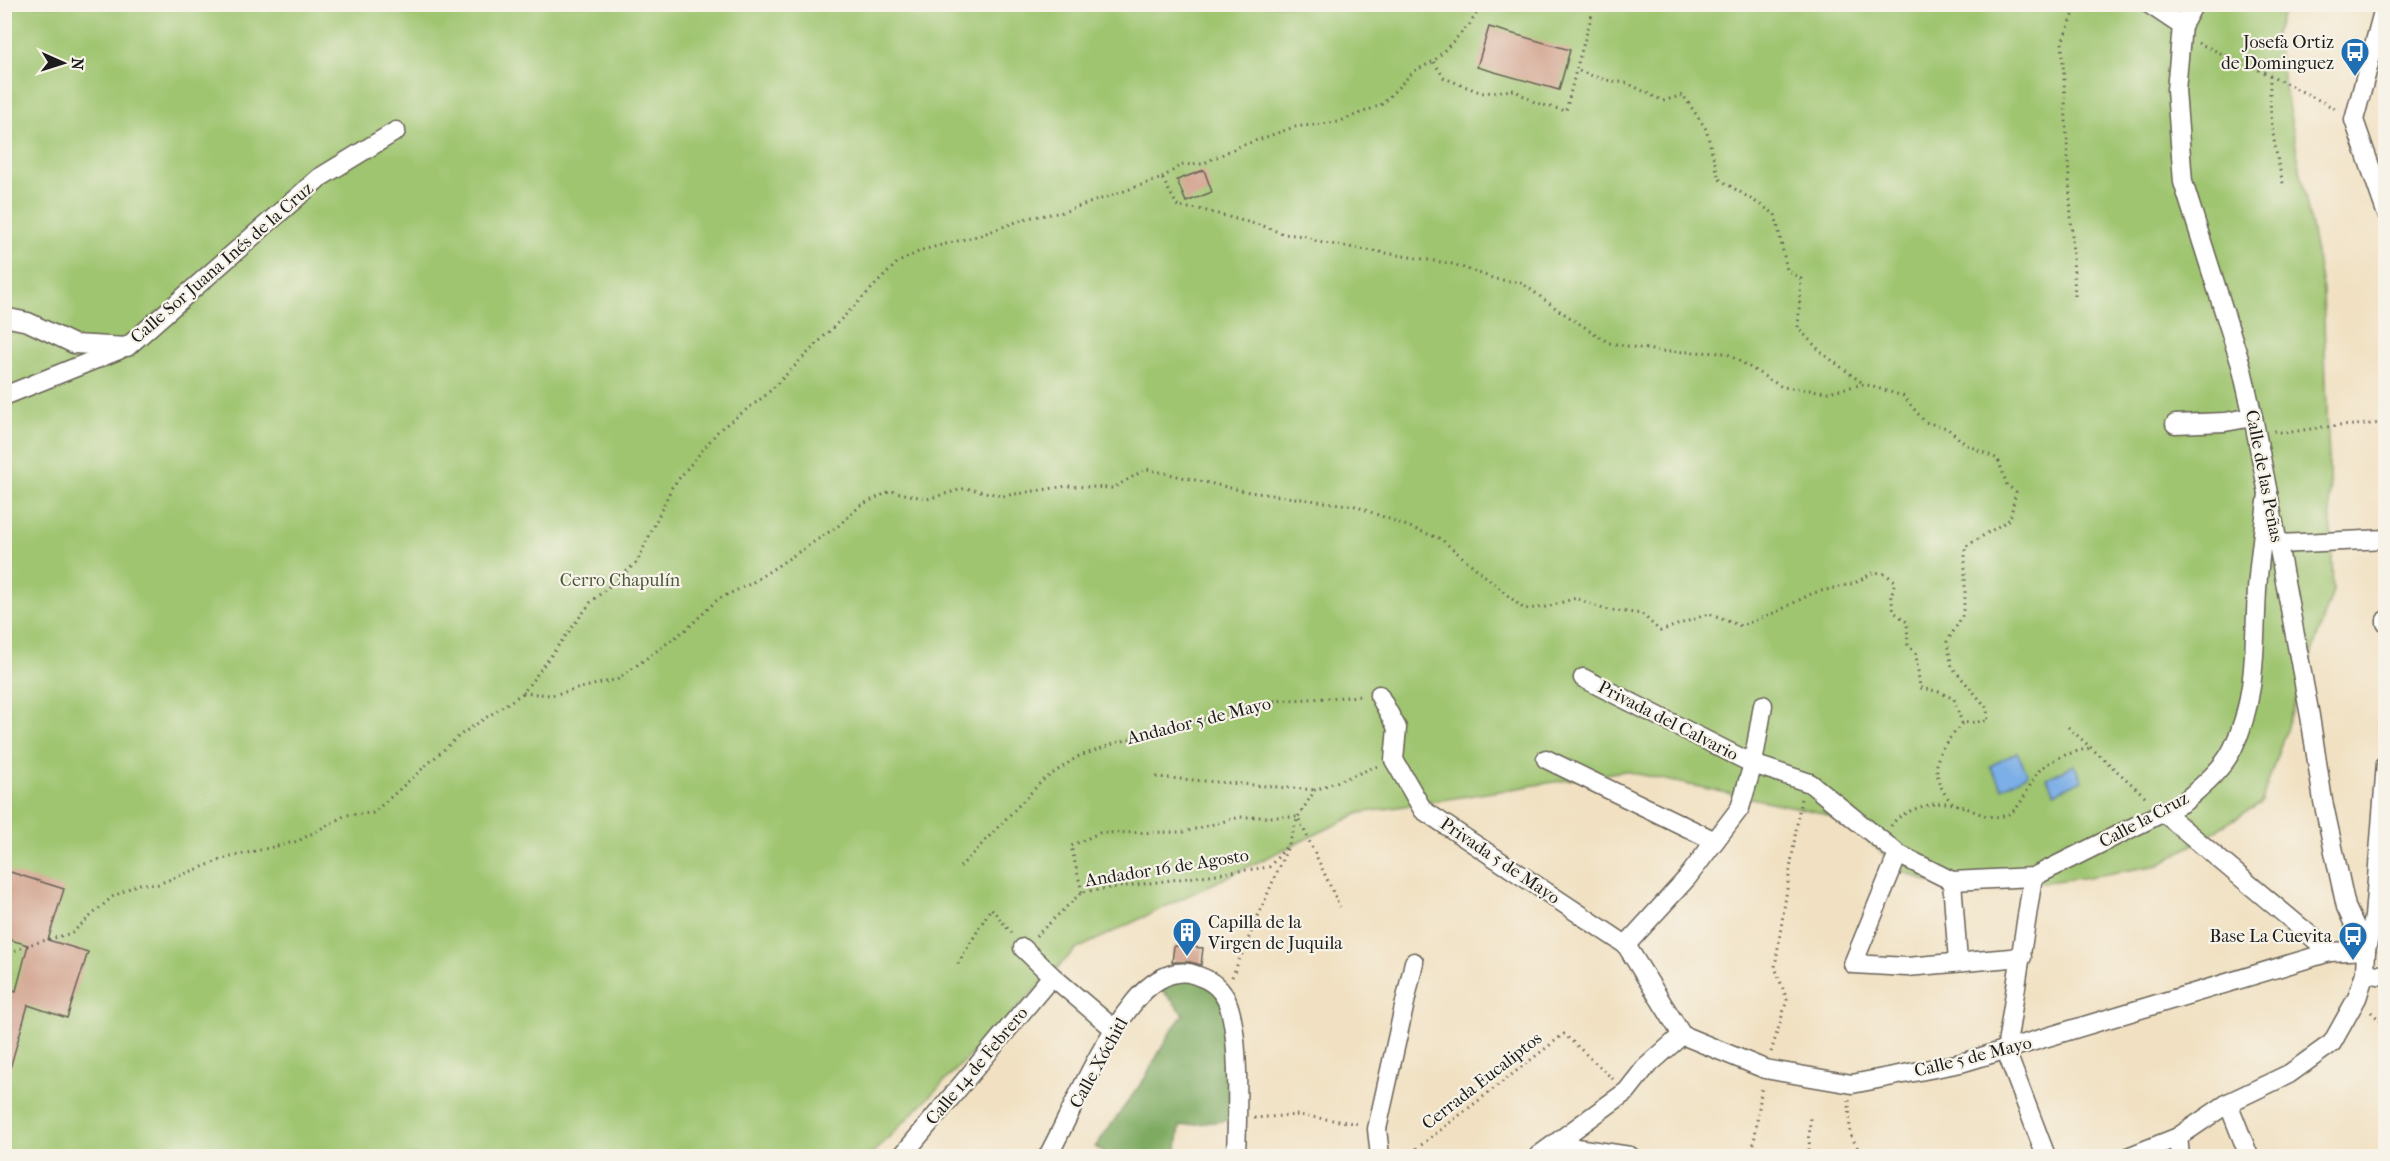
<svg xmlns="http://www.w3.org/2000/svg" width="2390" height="1161" viewBox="0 0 2390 1161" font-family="'IM FELL French Canon',serif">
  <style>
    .green { fill: #9fc570; stroke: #5e7046; stroke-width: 1.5 }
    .forest { fill: #7faa62; stroke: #4e633f; stroke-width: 1.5 }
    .water { fill: #7baee7; stroke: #4c6582; stroke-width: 1.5 }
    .building { fill: #cf9d88 }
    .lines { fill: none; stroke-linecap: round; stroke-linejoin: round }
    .street-casing { stroke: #676156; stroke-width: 21 }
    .path { stroke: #676156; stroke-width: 3; stroke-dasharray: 1.5 4.5; stroke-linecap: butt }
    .street { stroke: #fff; stroke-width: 18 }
    .labels { text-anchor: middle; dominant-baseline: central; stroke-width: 4.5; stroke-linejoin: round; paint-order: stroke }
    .poi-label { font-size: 18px; fill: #1c1c1c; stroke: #f7f3e8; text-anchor: end }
    .street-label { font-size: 18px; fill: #1c1c1c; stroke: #f7f3e8 }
    .park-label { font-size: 18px; fill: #4a5739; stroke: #f7f3e8 }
  </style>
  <rect width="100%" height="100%" fill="#f7f3e8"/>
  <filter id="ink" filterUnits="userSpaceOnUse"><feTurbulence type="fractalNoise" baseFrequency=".0167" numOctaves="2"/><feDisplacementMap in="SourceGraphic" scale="12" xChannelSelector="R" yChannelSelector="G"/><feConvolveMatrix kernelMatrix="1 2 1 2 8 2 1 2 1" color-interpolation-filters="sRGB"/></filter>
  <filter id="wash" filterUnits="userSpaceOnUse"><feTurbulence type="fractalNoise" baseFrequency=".008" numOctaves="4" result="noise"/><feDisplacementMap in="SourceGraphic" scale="24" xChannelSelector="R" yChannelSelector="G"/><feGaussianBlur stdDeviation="1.35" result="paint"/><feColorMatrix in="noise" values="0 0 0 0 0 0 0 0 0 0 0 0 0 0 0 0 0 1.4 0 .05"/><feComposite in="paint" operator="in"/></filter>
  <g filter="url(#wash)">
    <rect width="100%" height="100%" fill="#f1e1c2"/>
    <polygon class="green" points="5,5 2286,5 2275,34 2323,291 2333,591 2261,803 2159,865 2082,878 1991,888 1928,882 1898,869 1857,829 1822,813 1624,771 1360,813 1075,950 870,1156 5,1156"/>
    <polygon class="forest" points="1182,972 1224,995 1237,1119 1180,1126 1176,1156 1110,1156 1095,1147 1145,1078 1171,1031 1184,1014 1154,981"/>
    <g class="water">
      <polygon points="2017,752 2028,774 2002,788 1990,766"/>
      <polygon points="2074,765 2082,780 2055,793 2047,778"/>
    </g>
    <g id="blocks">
      <g class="building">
        <polygon points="1489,27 1570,50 1559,90 1477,67"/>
        <polygon points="1204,170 1212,192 1186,202 1177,180"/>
        <polygon points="4,870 64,889 48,940 88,952 67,1018 28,1005 9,1072 4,1071 4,987 16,991 28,945 4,938"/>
        <polygon points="1174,946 1203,948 1201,965 1190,962 1172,962"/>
      </g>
    </g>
  </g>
  <g filter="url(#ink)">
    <use href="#blocks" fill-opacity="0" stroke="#676156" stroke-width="1.5"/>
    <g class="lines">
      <g class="street-casing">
        <g id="street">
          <polyline points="2149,4 2182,26"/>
          <polyline points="2194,4 2182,26 2176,90 2183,182 2241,365 2253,417 2278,544 2310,716 2323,801 2346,907 2366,950"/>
          <polyline points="2385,4 2354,120 2386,212"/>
          <polyline points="4,317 28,322 74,344 127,347 319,178 396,131"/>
          <polyline points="4,396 119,350"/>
          <polyline points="2175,424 2225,422 2253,417"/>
          <polyline points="2278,544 2386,539"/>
          <polyline points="2386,620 2386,623"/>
          <path d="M1583,678L1753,764L1810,783L1898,854L1952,881L2033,877L2184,802C2201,787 2223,769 2233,748C2257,699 2254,643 2257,590C2259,558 2264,526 2268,494"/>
          <polyline points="1379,695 1397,728 1394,760 1423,810 1626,945 1682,1035 1765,1069 1852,1084 1961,1063 2330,952 2366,950"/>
          <polyline points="1546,759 1715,841"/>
          <polyline points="2163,812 2330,952"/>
          <polyline points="1898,854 1853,964 1907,967 2022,957"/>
          <polyline points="2033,877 2006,1051 2046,1156"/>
          <polyline points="1952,881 1958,962"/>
          <polyline points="1626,945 1687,878 1740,808 1753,764 1763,705"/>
          <polyline points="1023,948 1052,976 1114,1029"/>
          <polyline points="2365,973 2386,976"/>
          <polyline points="2228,1103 2249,1156"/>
          <polyline points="2178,1137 2180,1156"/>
          <polyline points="1556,1145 1630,1156"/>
          <polyline points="902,1156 1052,976"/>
          <path d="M1048,1156C1075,1105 1098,1046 1135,1001C1147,986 1168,969 1189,973C1203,977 1214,981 1223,994C1242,1020 1237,1121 1236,1156"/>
          <polyline points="1380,1156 1377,1129 1414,962"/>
          <polyline points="1538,1156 1627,1091 1645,1068 1682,1035"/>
          <polyline points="2130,1156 2178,1137 2228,1103 2289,1074 2332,1043 2357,998 2365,973 2366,950 2374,917 2386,763"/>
        </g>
      </g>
      <g class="path">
        <polyline points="1595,4 1576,70 1605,80 1627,83 1663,101 1683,95 1706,129 1719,179 1775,214 1787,270 1801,279 1798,328 1822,353 1864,384"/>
        <polyline points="2198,43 2270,75 2338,110"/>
        <polyline points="1434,62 1444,78 1482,93 1514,90 1536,103 1566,111 1576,70"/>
        <path d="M2270,75C2269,117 2274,148 2284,187"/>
        <polyline points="1162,178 1181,165 1202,164 1238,147 1294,127 1338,122 1381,105 1414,71 1434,61 1470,24 1482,4"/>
        <polyline points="2075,296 2062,42 2078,4"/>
        <polyline points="2274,431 2285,433 2323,427 2386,423"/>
        <polyline points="523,693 552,695 618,679 688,628 718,599 750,584 838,526 861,505 891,491 927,499 966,488 1003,496 1067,486 1113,488 1146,469 1249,492 1355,506 1441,539 1524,609 1547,607 1576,598 1603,609 1642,614 1660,631 1708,614 1741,626 1776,612 1813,593 1855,583 1874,572 1885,574 1895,581 1891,597 1894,612 1907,622 1908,645 1916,654 1920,688 1937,691 1954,699 1962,723"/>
        <polyline points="2068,727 2148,799"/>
        <polyline points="1156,777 1315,790"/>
        <path d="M1891,826C1900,810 1937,800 1954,804C1972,808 1984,820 2003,816C2024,812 2028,779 2043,767C2057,756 2074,752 2090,748"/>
        <polyline points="960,867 1042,781 1077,757 1119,742 1272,701 1362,696"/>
        <polyline points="1082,892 1071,846 1099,833 1184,832 1240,817 1298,817 1340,907"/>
        <polyline points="1036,936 1082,892 1269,867 1289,844"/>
        <path d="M4,956L28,945L72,933L112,897L138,884H158L226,858L298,841L346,815L373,813L460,735L523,693L591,602L637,562L672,487L719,430L766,395L897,263L922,250L981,235L1027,218L1063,212L1162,178L1178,207L1199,209L1266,227L1283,234L1305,236L1318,242L1453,264L1495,279L1522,283L1557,309L1609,343L1658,351L1726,353L1782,387L1828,392L1864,384L1903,396L1925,422L1947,428L1965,444L1998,459L2007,485L2016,492L2010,519L1965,547V597L1962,617L1947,642L1952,667L1987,708L1988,721L1962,723C1956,732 1947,740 1942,749C1931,767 1939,792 1954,804"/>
        <polyline points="958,964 991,908 1013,935"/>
        <polyline points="1232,977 1289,844 1298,817 1315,790 1378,766"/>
        <polyline points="2371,1012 2386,1026"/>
        <polyline points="1771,1052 1787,1000 1775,967 1801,798"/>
        <polyline points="1849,1100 1850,1134 1862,1156"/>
        <polyline points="1254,1118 1298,1115 1360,1124"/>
        <polyline points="1407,1156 1564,1034 1613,1079"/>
        <polyline points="1752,1156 1762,1087"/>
        <polyline points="1809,1156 1810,1116"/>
      </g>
      <use href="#street" class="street"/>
    </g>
  </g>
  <defs>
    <g id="bus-pin" transform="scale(1.5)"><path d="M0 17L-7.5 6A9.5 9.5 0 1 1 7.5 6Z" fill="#1f6fb2" stroke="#f7f3e8"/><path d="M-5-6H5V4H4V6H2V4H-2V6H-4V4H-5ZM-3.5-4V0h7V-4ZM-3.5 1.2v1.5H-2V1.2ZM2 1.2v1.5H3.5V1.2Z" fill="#fff"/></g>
    <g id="building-pin" transform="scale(1.5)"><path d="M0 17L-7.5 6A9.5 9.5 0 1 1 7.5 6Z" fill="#1f6fb2" stroke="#f7f3e8"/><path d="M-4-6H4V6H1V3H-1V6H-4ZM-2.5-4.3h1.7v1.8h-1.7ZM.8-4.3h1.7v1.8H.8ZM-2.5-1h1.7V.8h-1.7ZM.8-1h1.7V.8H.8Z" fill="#fff"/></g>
  </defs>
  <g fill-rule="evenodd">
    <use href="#bus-pin" x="2355" y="52"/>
    <use href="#building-pin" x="1187" y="932"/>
    <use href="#bus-pin" x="2353" y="936"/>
  </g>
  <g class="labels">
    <g class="poi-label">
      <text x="2334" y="42">Josefa Ortiz<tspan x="2334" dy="21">de Dominguez</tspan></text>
      <text x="1208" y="922" text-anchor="start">Capilla de la<tspan x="1208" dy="21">Virgen de Juquila</tspan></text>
      <text x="2332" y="936">Base La Cuevita</text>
    </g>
    <g class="street-label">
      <text transform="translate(222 263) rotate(-41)">Calle Sor Juana Inés de la Cruz</text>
      <text transform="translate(2264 476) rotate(79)">Calle de las Peñas</text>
      <text transform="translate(1199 721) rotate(-14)">Andador 5 de Mayo</text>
      <text transform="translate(1668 721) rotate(27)">Privada del Calvario</text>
      <text transform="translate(2144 820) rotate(-28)">Calle la Cruz</text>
      <text transform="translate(1500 861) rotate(34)">Privada 5 de Mayo</text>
      <text transform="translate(1167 868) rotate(-9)">Andador 16 de Agosto</text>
      <text transform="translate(1973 1057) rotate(-14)">Calle 5 de Mayo</text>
      <text transform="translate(1099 1063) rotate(-61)">Calle Xóchitl</text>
      <text transform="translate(977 1066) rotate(-50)">Calle 14 de Febrero</text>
      <text transform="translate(1482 1081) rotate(-38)">Cerrada Eucaliptos</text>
    </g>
    <g class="park-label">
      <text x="620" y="580">Cerro Chapulín</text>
    </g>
  </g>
  <rect width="2390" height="1161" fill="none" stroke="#f7f3e8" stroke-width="24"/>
  <g transform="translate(63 63) rotate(93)" stroke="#f7f3e8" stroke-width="4.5" paint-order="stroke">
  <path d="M0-4.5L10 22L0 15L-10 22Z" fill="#1c1c1c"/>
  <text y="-9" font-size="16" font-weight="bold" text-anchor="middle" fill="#1c1c1c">N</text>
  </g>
</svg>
